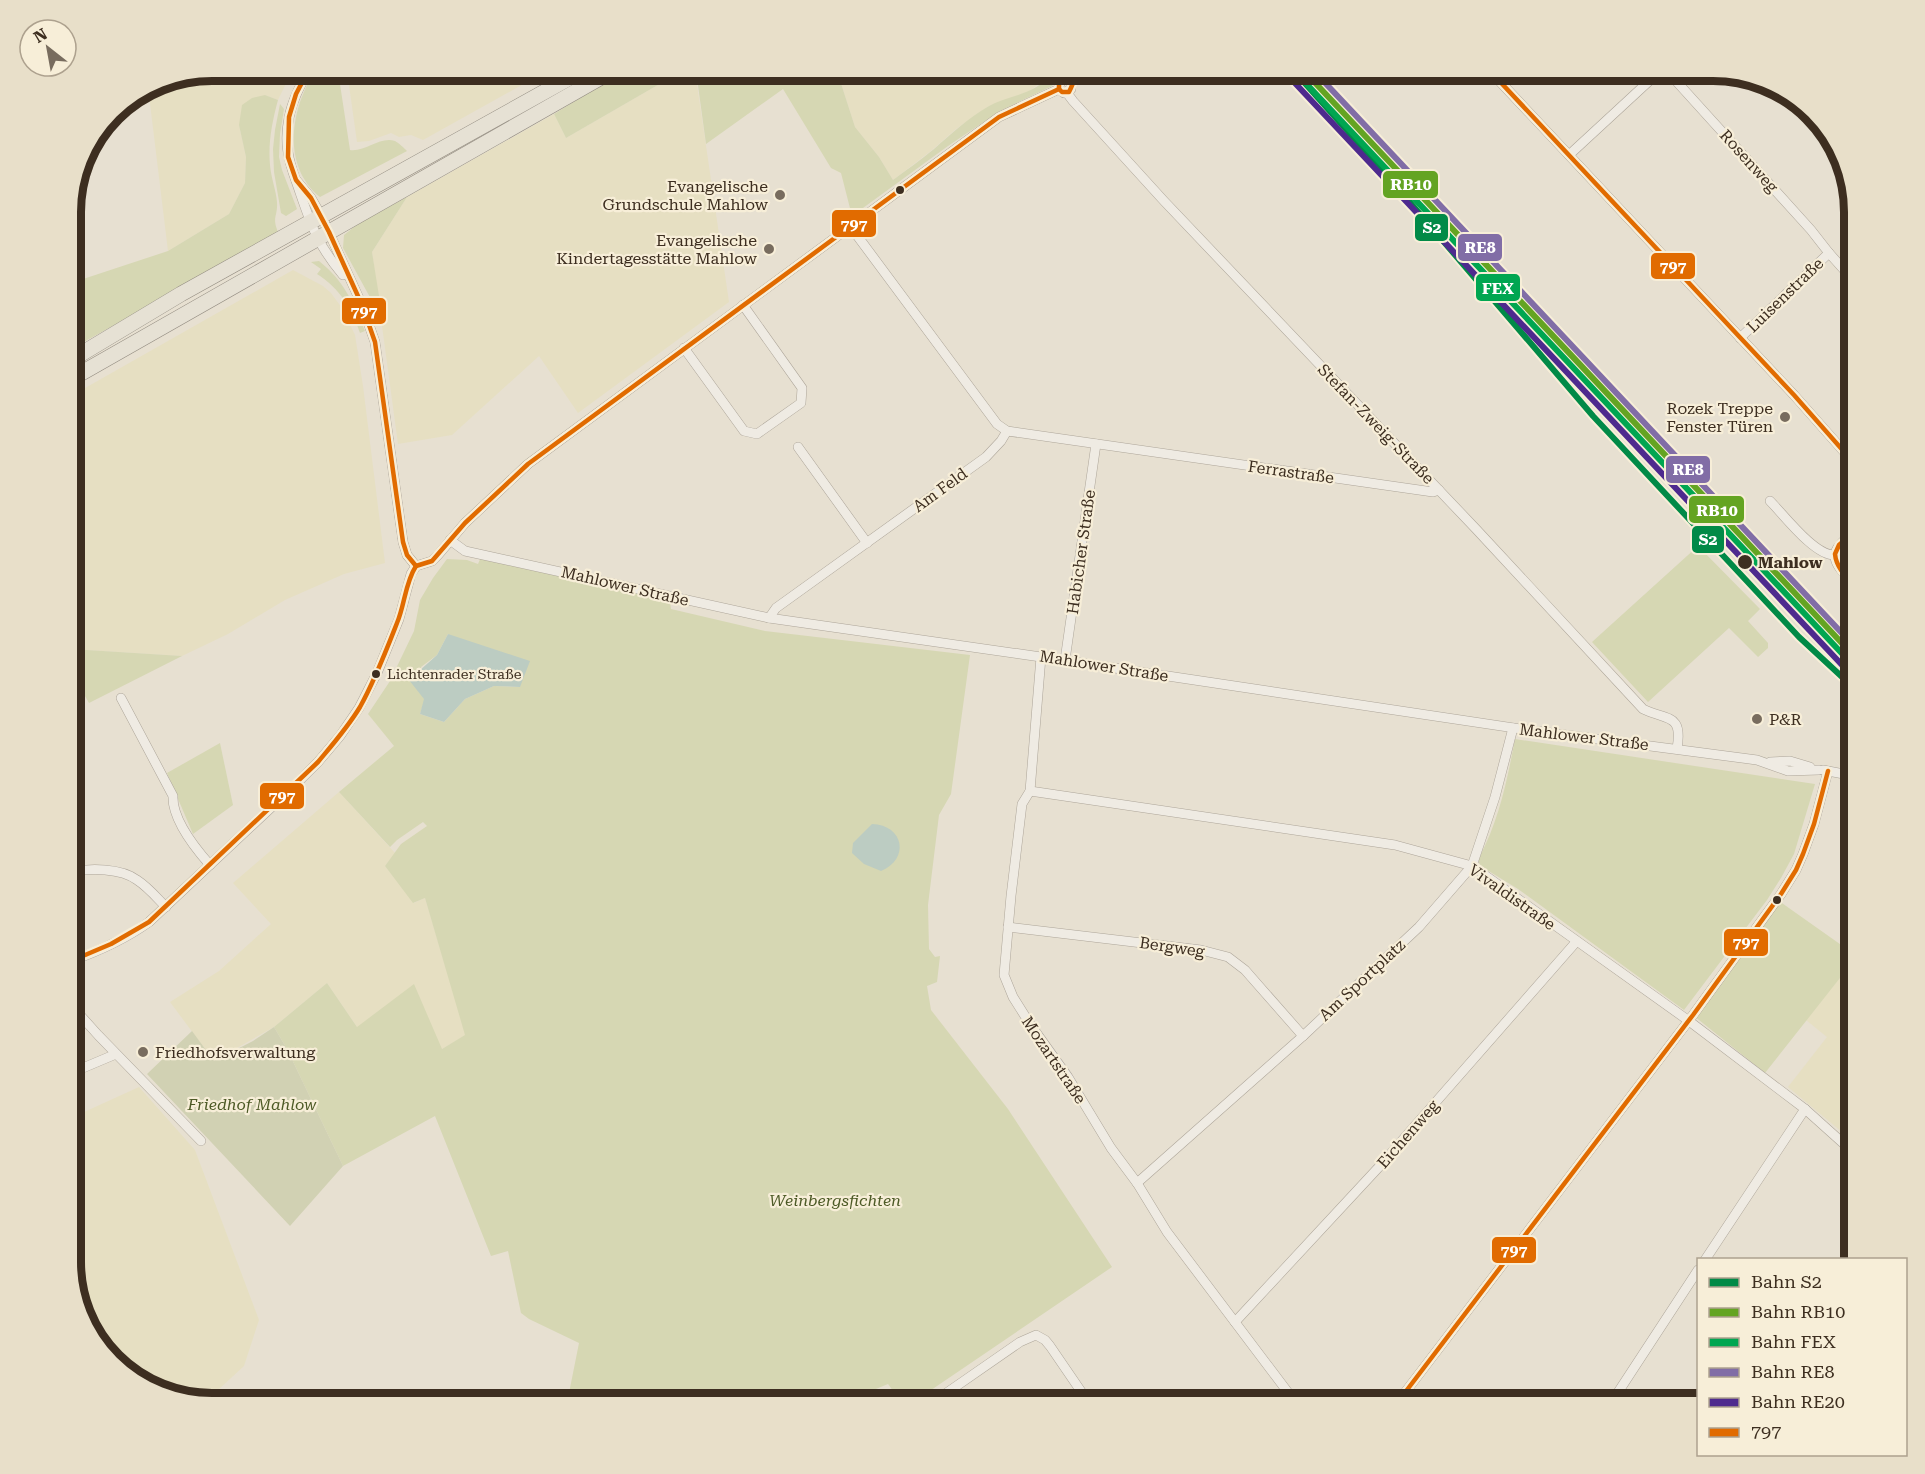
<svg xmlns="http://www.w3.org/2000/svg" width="1925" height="1474" viewBox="0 0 1925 1474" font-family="'Roboto Serif',serif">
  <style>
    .farmland { fill: #e6dfc2 }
    .green { fill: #d6d7b3; fill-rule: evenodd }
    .cemetery { fill: #d1d1b3 }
    .water { fill: #bcccc2 }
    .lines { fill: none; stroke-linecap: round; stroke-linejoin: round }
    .minor-casing { stroke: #ada599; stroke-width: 10 }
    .primary-casing { stroke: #928b80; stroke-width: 16 }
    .minor { stroke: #efebe3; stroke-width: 9 }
    .primary { stroke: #e6e1d4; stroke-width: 15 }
    .bus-1-casing { stroke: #f7eed8; stroke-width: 9 }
    .bus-1 { stroke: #e16b00; stroke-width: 4.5 }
    .rail-1-casing { stroke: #f7eed8; stroke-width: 10 }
    .rail-2-casing { stroke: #f7eed8; stroke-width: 10 }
    .rail-3-casing { stroke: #f7eed8; stroke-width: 10 }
    .rail-4-casing { stroke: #f7eed8; stroke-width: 10 }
    .rail-5-casing { stroke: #f7eed8; stroke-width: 10 }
    .rail-1 { stroke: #018a47; stroke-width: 6 }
    .rail-2 { stroke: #64a422; stroke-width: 6 }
    .rail-3 { stroke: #00a651; stroke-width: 6 }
    .rail-4 { stroke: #816da6; stroke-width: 6 }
    .rail-5 { stroke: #4e2a8e; stroke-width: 6 }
    .bus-dot { fill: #3d2e20; stroke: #f7eed8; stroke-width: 2 }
    .poi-dot { fill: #786c5e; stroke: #f7eed8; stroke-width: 2 }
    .labels { text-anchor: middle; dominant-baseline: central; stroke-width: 4.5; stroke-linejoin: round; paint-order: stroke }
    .bus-label { font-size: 14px; fill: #3d2e20; stroke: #f7eed8; text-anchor: start }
    .street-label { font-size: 16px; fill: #3d2e20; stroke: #f7eed8 }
    .poi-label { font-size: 16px; fill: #3d2e20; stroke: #f7eed8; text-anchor: end }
    .stop-label { font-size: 16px; font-weight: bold; fill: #3d2e20; stroke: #f7eed8; text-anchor: start }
    .park-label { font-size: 16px; font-style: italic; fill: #4d5a26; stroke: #f7eed8 }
    .rim { fill: none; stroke: #3d2e20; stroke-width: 8 }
    .line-badge { stroke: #f7eed8; stroke-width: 2 }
    .badge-label { font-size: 16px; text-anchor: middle; font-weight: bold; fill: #fff }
  </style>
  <rect width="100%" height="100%" fill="#e7e0d1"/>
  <g class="farmland">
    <polygon points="212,71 292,71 278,100 265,95 239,125 246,157 245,183 229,214 168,251 148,87 158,81"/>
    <polygon points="347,71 547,71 423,140 411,135 399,137 391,133 369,141 357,142"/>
    <polygon points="682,71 695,71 729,302 578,413 539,356 452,435 398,444 372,252 407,197 554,114 566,138"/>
    <polygon points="837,71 1052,71 1049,75 1030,91 989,106 956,129 932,150 893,180 879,157 855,127"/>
    <polygon points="293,270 323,286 331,293 342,308 355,335 363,386 385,563 344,574 285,600 228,634 182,656 71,649 71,396"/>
    <polygon points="339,792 395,853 385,866 414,903 425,898 466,1035 442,1049 357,1027 327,983 274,1027 214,1061 170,1002 219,971 271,924 233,883"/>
    <polygon points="1851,964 1854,966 1854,1142 1788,1087 1827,1037 1806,1020"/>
    <polygon points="139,1087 195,1150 259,1320 244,1366 205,1402 166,1396 126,1374 85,1325 71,1271 71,1118"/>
  </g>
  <g class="green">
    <path d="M315,71H338L350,150C366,152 380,136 395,141C399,143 404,148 407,151L320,197C281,165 291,108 315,71Z"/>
    <polygon points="624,71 682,71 566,138 554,114"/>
    <path d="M696,71H837L855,127L879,157L893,180C906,170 921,160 934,149C951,134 968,118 989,106C1009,95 1040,94 1052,71H1076L1058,77L1052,86L1000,111L948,146L852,216L841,173L831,168L783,89L706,144Z"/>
    <path d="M265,95L278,100C272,122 268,143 270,165C271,178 276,190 277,202C278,217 271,217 279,234L71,349V283L168,251L229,214L245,183L246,157L239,125L242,105L252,98Z"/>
    <polygon points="280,104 284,109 280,134 279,157 282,170 297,209 286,216 281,213 274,172 273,149 275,130"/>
    <polygon points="407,197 372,252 383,321 343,248 344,235 359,223"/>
    <path d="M319,261C345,282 352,301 365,331L360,333C352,308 340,289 317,274L321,269L311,262Z"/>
    <path d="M1854,539V574C1847,570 1836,558 1842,549C1845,545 1851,542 1854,539Z"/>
    <polygon points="1698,546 1760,609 1748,621 1768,643 1768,648 1758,657 1729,628 1648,702 1592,642"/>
    <path d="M481,557L670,601L671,609L765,631L970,655L951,794L939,815L928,905L929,949L935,957L940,956L937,982L927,986L931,1010L1008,1109L1112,1267L912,1403H902L888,1384L842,1403H567L579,1343L529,1319L521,1313L508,1251L491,1256L435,1116L343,1166L287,1049L274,1027L327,983L357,1027L414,984L442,1049L465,1035L425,898L413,903L385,866L401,844L427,826L423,822L397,840L390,847L339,792L394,746L368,714L390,681L414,631L420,600L433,578L447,559L467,560L478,564ZM448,634L520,687L494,686L465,699L444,722L420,714L425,699L421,667L437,655Z"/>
    <polygon points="71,649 182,656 89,703 77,682 71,685"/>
    <path d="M1515,739L1815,784L1794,854L1781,878L1767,900L1684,1010L1518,889L1482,867L1479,863V858C1499,820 1507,781 1515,739Z"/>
    <polygon points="220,743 233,805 193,834 167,773"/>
    <polygon points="1779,901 1854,954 1854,966 1851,964 1765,1073 1694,1016"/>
  </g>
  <polygon class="cemetery" points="274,1027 287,1049 343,1166 290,1226 147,1074 192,1031 214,1061 253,1041"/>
  <g class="water">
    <polygon points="448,634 530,661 520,687 494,686 465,699 444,722 420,714 424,699 409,680 437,655"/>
    <path d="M872,824C904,825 910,859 881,871L864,864L852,853L853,843Z"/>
  </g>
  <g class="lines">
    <g class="minor-casing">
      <g id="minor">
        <path d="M308,71C300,86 292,101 289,118C284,141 288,159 296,181C310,221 315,242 343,275"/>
        <polyline points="1490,71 1794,395 1854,463"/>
        <polyline points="1667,71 1811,230 1829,253"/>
        <polyline points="1071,83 1068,80 1063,80 1059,84 1059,89 1064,93 1071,89 1071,83 1078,75 1088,71"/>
        <path d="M1067,93L1073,101L1164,201L1476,529L1643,709C1668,721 1683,713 1677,749"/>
        <polyline points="1569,155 1660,71"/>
        <polyline points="296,180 311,198 322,217 362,305 375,342 403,542 407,555 416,566"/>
        <polyline points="850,226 997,424 1007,431 1433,492 1439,490"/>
        <polyline points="1740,338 1829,253 1854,281"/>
        <polyline points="684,348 744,431 757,434 801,403 802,388 743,305"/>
        <polyline points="798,447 867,543"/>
        <path d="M1770,501C1784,515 1814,555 1834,555"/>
        <path d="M1854,532C1839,545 1826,553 1843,572C1847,577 1849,580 1854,581"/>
        <polyline points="450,540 465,551 769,618 1041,657 1528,730 1757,760 1788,771 1819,770"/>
        <polyline points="416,566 432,561 438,555 465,523 528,464 999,117 1059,89"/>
        <polyline points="769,618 776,608 986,457 1001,441 1007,431"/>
        <polyline points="1041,657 1030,791 1022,804 1011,896 1004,975 1013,997 1030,1024 1068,1077 1111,1148 1137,1183 1167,1232 1296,1403"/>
        <polyline points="1065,660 1096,444"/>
        <path d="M121,698L173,796C172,819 195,848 210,865"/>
        <polyline points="1770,762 1790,761 1810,767"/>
        <polyline points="1823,770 1854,776"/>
        <polyline points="1030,791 1395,845 1472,866 1689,1021 1805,1109 1854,1153"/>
        <path d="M71,872C90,868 121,868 137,880C148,887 157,898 166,907"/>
        <polyline points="1008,927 1201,950 1228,957 1245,970 1303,1036"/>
        <path d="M71,961C99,951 124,940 149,922L293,787L318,762L340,736L359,708L377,673L399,619L411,574L416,566"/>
        <polyline points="71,1005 98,1035 201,1141"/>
        <polyline points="71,1073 116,1054"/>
        <polyline points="1137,1183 1303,1036 1419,927 1472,866 1495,797 1513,728"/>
        <polyline points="1705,1260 1805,1109"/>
        <polyline points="1850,1260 1854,1249"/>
        <polyline points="1235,1322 1378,1168 1576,942"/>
        <polyline points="932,1403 1020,1342 1036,1335 1045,1340 1050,1346 1089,1403"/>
        <polyline points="1397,1403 1693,1015 1781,894 1796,870 1803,854 1814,824 1828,771"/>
        <polyline points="1611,1403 1698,1270"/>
      </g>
    </g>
    <g class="primary-casing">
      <g id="primary">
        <polyline points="71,360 181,294 582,71"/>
        <polyline points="71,379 612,71"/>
      </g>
    </g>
    <use href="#minor" class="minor"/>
    <use href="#primary" class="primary"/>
    <g class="bus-1-casing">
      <g id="bus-1">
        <polyline points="308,71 296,94 289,117 288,157 296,180 311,198 329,232 362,305 375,342 403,542 407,555 416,566"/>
        <polyline points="1490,71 1794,395 1854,463"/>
        <path d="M1069,81L1063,80L1059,84V89L1062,92H1069C1076,79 1071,78 1088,71"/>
        <path d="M1854,532L1839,545L1835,554C1836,565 1844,577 1854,581"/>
        <polyline points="416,566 432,561 465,523 528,464 999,117 1059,89"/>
        <path d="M71,961L111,944L149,922L318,762C333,744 348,727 360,707C375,680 386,651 397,623C405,604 405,583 416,566"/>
        <polyline points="1397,1403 1693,1015 1781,894 1796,870 1803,854 1814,824 1828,771"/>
      </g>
    </g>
    <use href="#bus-1" class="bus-1"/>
    <g class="rail-1-casing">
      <polyline id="rail-1" points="1294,71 1378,165 1593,416 1799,637 1854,688"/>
    </g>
    <g class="rail-2-casing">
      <polyline id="rail-2" points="1304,71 1854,656"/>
    </g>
    <g class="rail-3-casing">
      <polyline id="rail-3" points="1299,76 1849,661"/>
    </g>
    <g class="rail-4-casing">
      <polyline id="rail-4" points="1314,71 1854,646"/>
    </g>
    <g class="rail-5-casing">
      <polyline id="rail-5" points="1293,81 1843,666"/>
    </g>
    <use href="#rail-1" class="rail-1"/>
    <use href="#rail-2" class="rail-2"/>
    <use href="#rail-3" class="rail-3"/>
    <use href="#rail-4" class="rail-4"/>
    <use href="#rail-5" class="rail-5"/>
  </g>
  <g class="bus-dot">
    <circle cx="900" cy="190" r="5"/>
    <circle cx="1745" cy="562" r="8"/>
    <circle cx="376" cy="674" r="5"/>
    <circle cx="1777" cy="900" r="5"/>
  </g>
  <g class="poi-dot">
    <circle cx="780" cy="195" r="6"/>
    <circle cx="769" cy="249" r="6"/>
    <circle cx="1785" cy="417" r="6"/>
    <circle cx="1757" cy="719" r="6"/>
    <circle cx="143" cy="1052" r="6"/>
  </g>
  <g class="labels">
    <g class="bus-label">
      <text x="387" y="674">Lichtenrader Straße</text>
    </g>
    <g class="street-label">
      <text transform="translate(1749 161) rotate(48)">Rosenweg</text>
      <text transform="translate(1785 295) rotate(-44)">Luisenstraße</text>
      <text transform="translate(1376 424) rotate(46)">Stefan-Zweig-Straße</text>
      <text transform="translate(1291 472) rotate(8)">Ferrastraße</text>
      <text transform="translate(940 490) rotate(-36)">Am Feld</text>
      <text transform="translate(1081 552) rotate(-82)">Habicher Straße</text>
      <text transform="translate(625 586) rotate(13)">Mahlower Straße</text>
      <text transform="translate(1104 666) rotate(9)">Mahlower Straße</text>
      <text transform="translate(1584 737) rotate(7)">Mahlower Straße</text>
      <text transform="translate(1512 897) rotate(35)">Vivaldistraße</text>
      <text transform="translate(1172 947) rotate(8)">Bergweg</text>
      <text transform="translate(1362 980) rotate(-43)">Am Sportplatz</text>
      <text transform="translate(1054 1060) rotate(56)">Mozartstraße</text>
      <text transform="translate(1408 1134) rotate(-49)">Eichenweg</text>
    </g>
    <g class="poi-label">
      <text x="768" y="186">Evangelische<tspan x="768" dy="18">Grundschule Mahlow</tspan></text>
      <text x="757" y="240">Evangelische<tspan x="757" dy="18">Kindertagesstätte Mahlow</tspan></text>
      <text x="1773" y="408">Rozek Treppe<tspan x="1773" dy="18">Fenster Türen</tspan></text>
      <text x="1769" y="719" text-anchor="start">P&amp;R</text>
      <text x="155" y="1052" text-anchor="start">Friedhofsverwaltung</text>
    </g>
    <g class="stop-label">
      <text x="1758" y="562">Mahlow</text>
    </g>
    <g class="park-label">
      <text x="252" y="1104">Friedhof Mahlow</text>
      <text x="835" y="1200">Weinbergsfichten</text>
    </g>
  </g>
  <path d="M0 0H1925V1474H0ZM212 81H1713A131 131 0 0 1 1844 212V1262A131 131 0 0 1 1713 1393H212A131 131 0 0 1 81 1262V212A131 131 0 0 1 212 81Z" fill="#e8dfc9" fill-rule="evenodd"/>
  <path class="rim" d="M212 81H1713A131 131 0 0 1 1844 212V1262A131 131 0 0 1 1713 1393H212A131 131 0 0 1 81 1262V212A131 131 0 0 1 212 81Z"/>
  <g class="line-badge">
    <rect x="1382" y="170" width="57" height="29" rx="6" fill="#64a422"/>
    <rect x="831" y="209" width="46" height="29" rx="6" fill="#e16b00"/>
    <rect x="1414" y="213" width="35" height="29" rx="6" fill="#018a47"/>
    <rect x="1457" y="233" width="46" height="29" rx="6" fill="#816da6"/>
    <rect x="1650" y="252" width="46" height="28" rx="6" fill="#e16b00"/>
    <rect x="1475" y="273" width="46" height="29" rx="6" fill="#00a651"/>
    <rect x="341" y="297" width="46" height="28" rx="6" fill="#e16b00"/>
    <rect x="1665" y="455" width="46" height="29" rx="6" fill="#816da6"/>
    <rect x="1688" y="495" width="57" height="29" rx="6" fill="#64a422"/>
    <rect x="1691" y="525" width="34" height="29" rx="6" fill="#018a47"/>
    <rect x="259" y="782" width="46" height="28" rx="6" fill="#e16b00"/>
    <rect x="1723" y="928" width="46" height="29" rx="6" fill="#e16b00"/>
    <rect x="1491" y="1236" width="46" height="28" rx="6" fill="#e16b00"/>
  </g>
  <g class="badge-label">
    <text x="1411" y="190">RB10</text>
    <text x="854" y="230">797</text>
    <text x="1432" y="233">S2</text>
    <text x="1480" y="253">RE8</text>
    <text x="1673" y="272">797</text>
    <text x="1498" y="294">FEX</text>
    <text x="364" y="317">797</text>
    <text x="1688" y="475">RE8</text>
    <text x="1717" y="516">RB10</text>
    <text x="1708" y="545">S2</text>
    <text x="282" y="802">797</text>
    <text x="1746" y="948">797</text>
    <text x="1514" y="1256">797</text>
  </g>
  <rect x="1697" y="1258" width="210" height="198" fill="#f7eed8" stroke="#ada18e" stroke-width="1.5"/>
  <rect x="1709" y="1278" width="30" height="9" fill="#018a47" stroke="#ada18e" stroke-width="1.5"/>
  <text x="1751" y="1288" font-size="18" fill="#3d2e20">Bahn S2</text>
  <rect x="1709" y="1308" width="30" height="9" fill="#64a422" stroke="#ada18e" stroke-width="1.5"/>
  <text x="1751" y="1318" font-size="18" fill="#3d2e20">Bahn RB10</text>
  <rect x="1709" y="1338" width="30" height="9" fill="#00a651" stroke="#ada18e" stroke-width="1.5"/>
  <text x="1751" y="1348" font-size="18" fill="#3d2e20">Bahn FEX</text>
  <rect x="1709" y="1368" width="30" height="9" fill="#816da6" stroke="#ada18e" stroke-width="1.5"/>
  <text x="1751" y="1378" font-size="18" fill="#3d2e20">Bahn RE8</text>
  <rect x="1709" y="1398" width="30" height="9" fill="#4e2a8e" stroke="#ada18e" stroke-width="1.5"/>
  <text x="1751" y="1408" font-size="18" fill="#3d2e20">Bahn RE20</text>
  <rect x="1709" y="1428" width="30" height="9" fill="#e16b00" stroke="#ada18e" stroke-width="1.5"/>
  <text x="1751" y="1438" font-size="18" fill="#3d2e20">797</text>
  <g transform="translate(48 48) rotate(329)"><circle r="28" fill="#f7eed8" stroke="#ada18e" stroke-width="1.5"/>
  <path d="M0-4.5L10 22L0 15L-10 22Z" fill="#786c5e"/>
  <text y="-9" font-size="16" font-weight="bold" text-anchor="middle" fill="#3d2e20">N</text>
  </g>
</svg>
